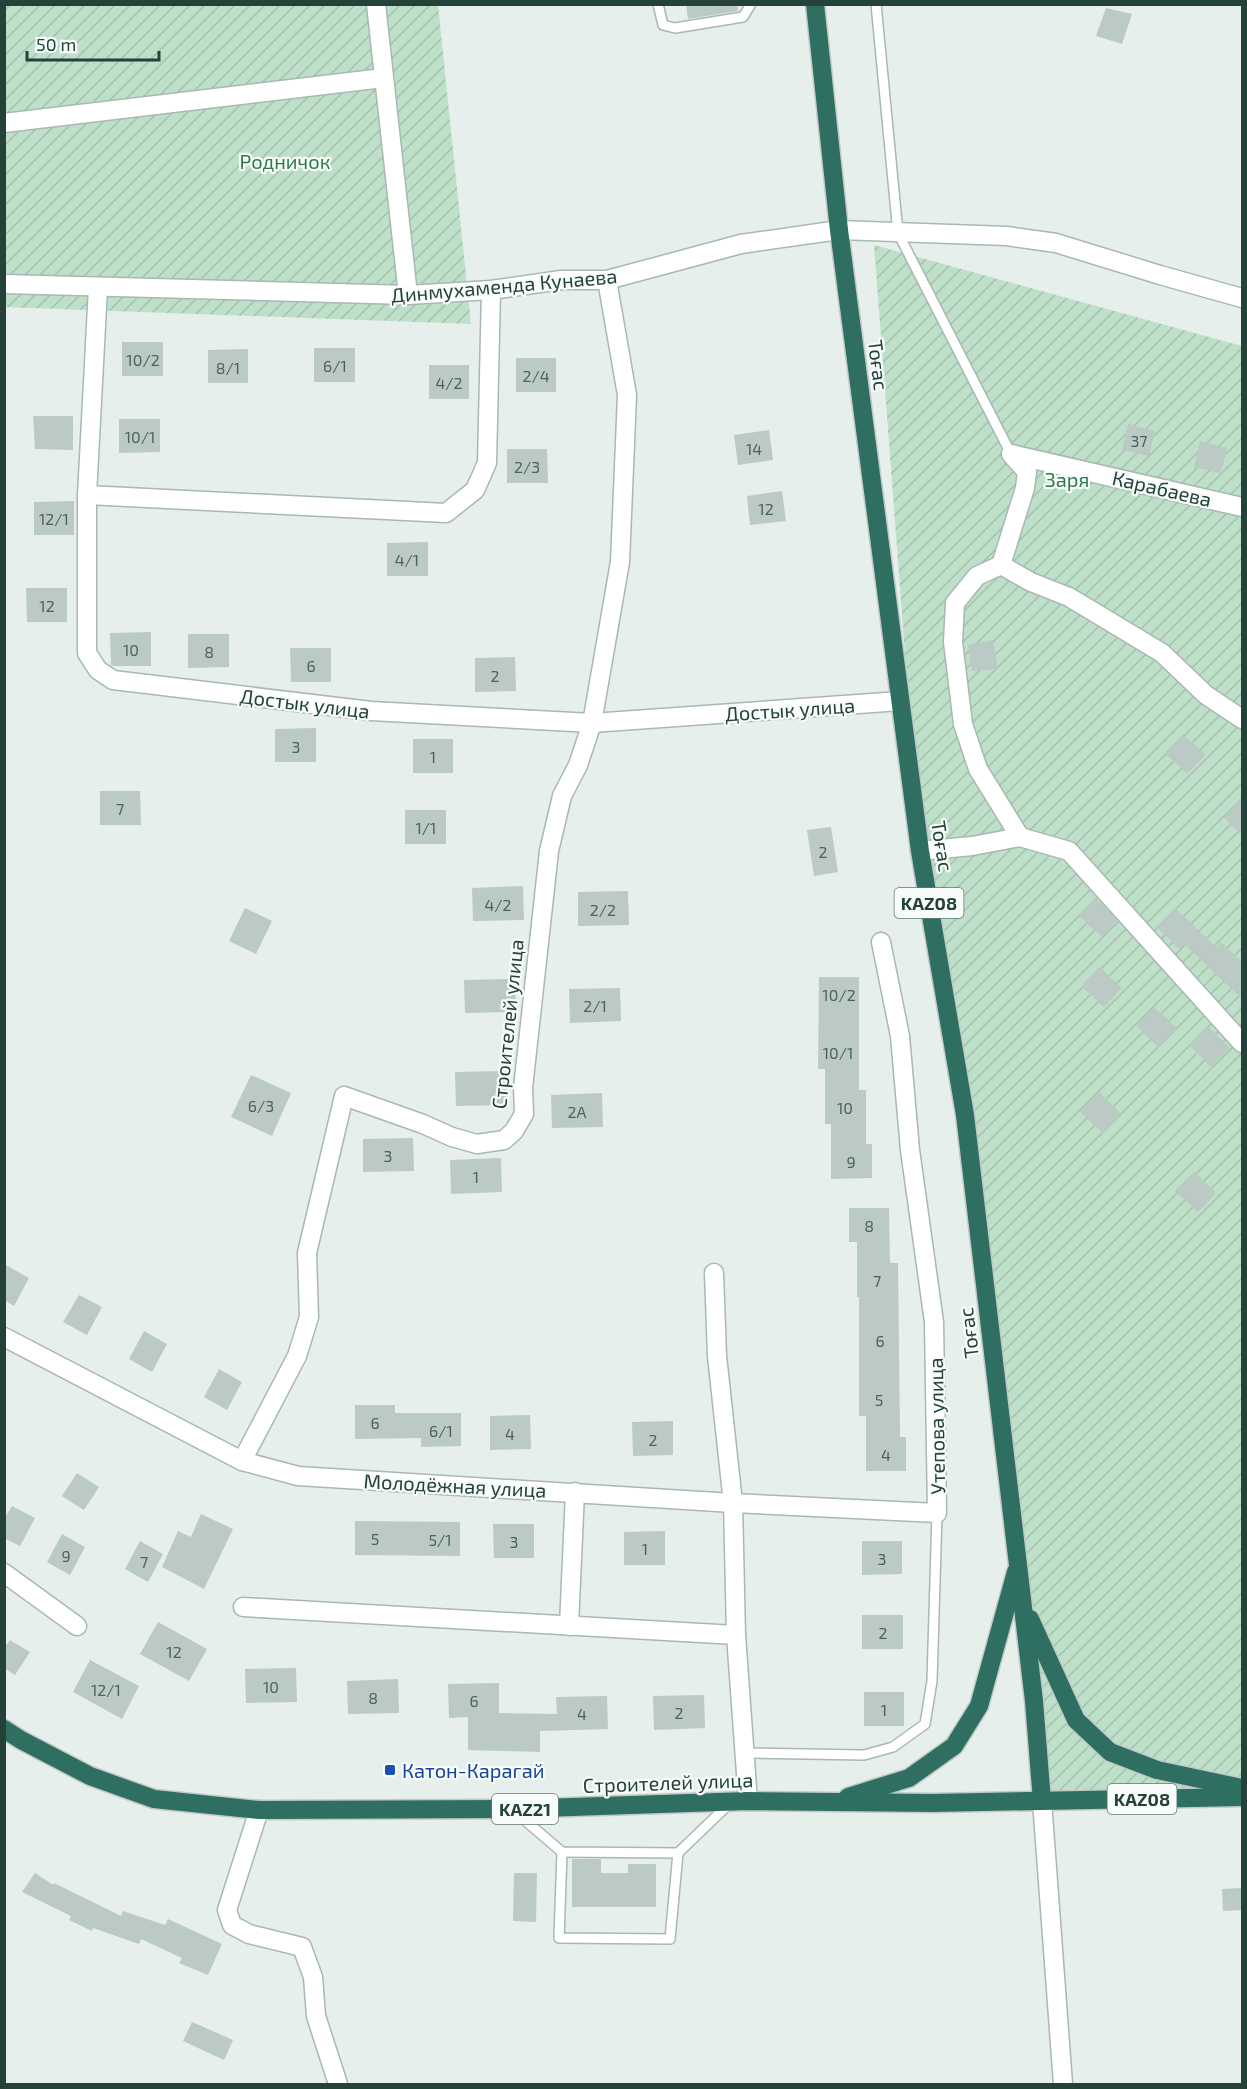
<svg xmlns="http://www.w3.org/2000/svg" width="1247" height="2089" viewBox="0 0 1247 2089" font-family="'Exo 2',sans-serif">
  <style>
    .garden { fill: url(#garden-furrows) }
    .building { fill: #bbcac4 }
    .lines { fill: none; stroke-linecap: round; stroke-linejoin: round }
    .lane-casing { stroke: #a8b8b2; stroke-width: 12 }
    .street-casing { stroke: #a8b8b2; stroke-width: 21 }
    .highway-casing { stroke: #c2cac8; stroke-width: 21 }
    .lane { stroke: #fff; stroke-width: 9 }
    .street { stroke: #fff; stroke-width: 18 }
    .highway { stroke: #2f6f62; stroke-width: 18 }
    .transit-dot { fill: #1a4fb4; stroke: #f7fbf9; stroke-width: 2 }
    .labels { text-anchor: middle; dominant-baseline: central; stroke-width: 4.5; stroke-linejoin: round; paint-order: stroke }
    .number-label { font-size: 16px; fill: #4a645c }
    .shield { fill: #f7fbf9; stroke: #637a73; stroke-width: 1.5 }
    .shield-label { font-size: 18px; font-weight: bold; fill: #24423a }
    .park-label { font-size: 20px; fill: #2d7a4b; stroke: #f7fbf9 }
    .street-label { font-size: 20px; fill: #24423a; stroke: #f7fbf9 }
    .transit-label { font-size: 20px; fill: #164399; stroke: #f7fbf9; text-anchor: start }
  </style>
  <defs>
    <pattern id="garden-furrows" width="10" height="10" patternUnits="userSpaceOnUse" patternTransform="scale(1.5)"><rect width="10" height="10" fill="#bfe0c8"/><path d="M-1 1l2-2M0 10L10 0M9 11l2-2" fill="none" stroke="#a4c1ad"/></pattern>
  </defs>
  <rect width="100%" height="100%" fill="#e6efeb"/>
  <g class="garden">
    <polygon points="5,5 438,5 471,324 5,307"/>
    <polygon points="874,245 1242,346 1242,1804 1042,1801 1023,1603 920,851"/>
  </g>
  <g class="building">
    <polygon points="686,4 737,4 738,11 688,19"/>
    <polygon points="1106,8 1132,14 1122,44 1096,36"/>
    <rect x="122" y="342" width="41" height="34"/>
    <rect x="314" y="348" width="41" height="34"/>
    <polygon points="248,349 248,383 208,383 208,350"/>
    <rect x="516" y="358" width="40" height="34"/>
    <rect x="429" y="365" width="40" height="34"/>
    <polygon points="33,416 73,416 73,450 35,449"/>
    <polygon points="119,419 160,419 160,452 119,453"/>
    <polygon points="1128,424 1155,431 1149,456 1122,450"/>
    <polygon points="769,430 773,460 738,465 734,435"/>
    <polygon points="1200,441 1227,448 1221,473 1194,467"/>
    <polygon points="507,449 547,449 548,483 507,483"/>
    <polygon points="782,491 786,521 750,525 747,496"/>
    <polygon points="74,501 74,535 34,535 34,502"/>
    <polygon points="428,542 428,576 387,576 387,543"/>
    <polygon points="26,588 67,588 67,622 27,622"/>
    <polygon points="151,632 151,666 113,666 111,665 110,633"/>
    <polygon points="188,634 229,634 229,667 188,668"/>
    <polygon points="993,640 998,669 972,671 968,645"/>
    <polygon points="290,648 331,648 331,682 291,682"/>
    <polygon points="515,657 516,691 475,692 475,658"/>
    <polygon points="316,728 316,762 275,762 275,729"/>
    <polygon points="1183,734 1206,755 1187,774 1165,753"/>
    <rect x="413" y="739" width="40" height="34"/>
    <polygon points="100,791 140,791 141,825 100,825"/>
    <polygon points="1242,797 1242,835 1223,817"/>
    <rect x="405" y="810" width="41" height="34"/>
    <polygon points="831,827 838,872 814,876 807,830"/>
    <polygon points="523,886 524,920 473,921 472,888"/>
    <polygon points="628,891 629,925 578,926 578,892"/>
    <polygon points="1096,898 1117,921 1102,937 1079,916"/>
    <polygon points="245,908 272,921 256,954 229,941"/>
    <polygon points="1175,908 1216,947 1221,942 1242,962 1242,999 1184,944 1179,949 1157,927"/>
    <polygon points="1099,967 1122,988 1104,1007 1081,986"/>
    <polygon points="819,977 859,977 859,1090 866,1090 866,1144 872,1144 872,1178 831,1179 831,1124 825,1124 825,1069 818,1069"/>
    <polygon points="515,979 516,1012 465,1013 464,980"/>
    <polygon points="620,988 621,1021 570,1023 569,989"/>
    <polygon points="1154,1007 1177,1028 1158,1047 1136,1026"/>
    <polygon points="1207,1026 1230,1048 1211,1067 1189,1045"/>
    <polygon points="506,1071 507,1105 456,1106 455,1072"/>
    <polygon points="251,1075 291,1093 272,1136 231,1117"/>
    <polygon points="1099,1092 1121,1114 1103,1133 1080,1112"/>
    <polygon points="602,1093 603,1127 552,1128 551,1095"/>
    <polygon points="413,1138 414,1171 363,1172 363,1139"/>
    <polygon points="501,1158 502,1192 451,1194 450,1160"/>
    <polygon points="1194,1172 1216,1193 1198,1212 1175,1191"/>
    <polygon points="849,1208 889,1208 890,1263 898,1263 900,1437 906,1437 906,1471 866,1471 866,1416 859,1416 859,1297 857,1297 857,1242 849,1242"/>
    <polygon points="4,1264 29,1278 14,1306 4,1300"/>
    <polygon points="79,1295 102,1307 87,1335 63,1322"/>
    <polygon points="144,1331 167,1344 152,1372 129,1359"/>
    <polygon points="219,1369 242,1382 227,1410 204,1397"/>
    <polygon points="355,1405 395,1405 395,1413 461,1413 461,1446 421,1447 421,1438 355,1439"/>
    <polygon points="530,1415 531,1449 490,1450 490,1416"/>
    <polygon points="673,1421 673,1455 633,1456 632,1422"/>
    <polygon points="77,1473 99,1487 84,1510 62,1496"/>
    <polygon points="12,1506 35,1518 20,1546 4,1538 4,1519"/>
    <polygon points="201,1514 233,1529 204,1589 162,1567 178,1531 191,1537"/>
    <polygon points="355,1521 460,1522 460,1556 355,1555"/>
    <polygon points="493,1524 534,1524 534,1558 494,1558"/>
    <polygon points="665,1531 665,1565 624,1565 624,1532"/>
    <polygon points="62,1534 85,1547 70,1575 47,1562"/>
    <polygon points="140,1541 163,1554 148,1582 125,1569"/>
    <polygon points="862,1541 902,1541 902,1574 862,1575"/>
    <rect x="862" y="1615" width="41" height="34"/>
    <polygon points="158,1622 207,1649 189,1681 140,1654"/>
    <polygon points="10,1640 30,1652 15,1675 4,1668 4,1648"/>
    <polygon points="90,1660 139,1686 122,1719 73,1692"/>
    <polygon points="296,1668 297,1702 246,1703 245,1669"/>
    <polygon points="398,1679 399,1713 348,1714 347,1681"/>
    <polygon points="499,1683 499,1713 557,1714 556,1697 607,1696 608,1729 540,1731 540,1752 468,1750 468,1717 449,1718 448,1684"/>
    <rect x="864" y="1692" width="40" height="34"/>
    <polygon points="704,1695 705,1728 654,1730 653,1696"/>
    <polygon points="572,1859 601,1859 601,1873 628,1873 628,1864 656,1864 656,1907 572,1907"/>
    <polygon points="35,1873 53,1885 54,1883 121,1916 123,1911 165,1925 168,1919 222,1944 208,1975 179,1963 182,1958 141,1939 139,1944 93,1928 92,1931 69,1920 71,1916 22,1892"/>
    <polygon points="514,1873 537,1873 536,1922 513,1921"/>
    <polygon points="1242,1888 1242,1910 1223,1911 1222,1889"/>
    <polygon points="192,2022 233,2040 224,2060 183,2041"/>
  </g>
  <g class="lines">
    <g class="lane-casing">
      <g id="lane">
        <polyline points="658,4 663,25 675,28 743,17 751,4"/>
        <polyline points="876,4 898,233 1011,454"/>
        <polyline points="745,1753 864,1755 893,1747 925,1724 932,1681 937,1513"/>
        <polyline points="514,1811 562,1852 678,1853 729,1804"/>
        <polyline points="562,1852 559,1938 670,1939 678,1853"/>
      </g>
    </g>
    <g class="street-casing">
      <g id="street">
        <polyline points="376,4 408,295"/>
        <polyline points="4,123 383,78"/>
        <polyline points="4,284 408,295 491,290 561,280 607,280 741,244 839,230 1007,236 1056,243 1160,275 1242,298"/>
        <polyline points="98,288 87,495 87,653 98,670 113,680 371,711 592,723 900,701"/>
        <polyline points="1011,454 1027,472 1025,488 1001,565 1031,582 1069,597 1162,653 1206,695 1242,719"/>
        <polyline points="1011,454 1242,507"/>
        <polyline points="87,495 446,513 475,490 487,463 491,290"/>
        <polyline points="1001,565 977,576 955,603 953,642 963,724 978,769 1020,837"/>
        <polyline points="920,851 972,846 1020,837 1069,851 1242,1043"/>
        <polyline points="714,1273 717,1356 733,1503 736,1635 748,1801"/>
        <polyline points="4,1337 242,1461 298,1476 733,1503 937,1513 934,1322 910,1150 900,1036 881,942"/>
        <polyline points="242,1461 297,1356 309,1317 307,1253 344,1096 423,1124 452,1137 477,1144 504,1140 514,1131 524,1114 523,1088 549,851 562,796 578,765 592,723 620,562 627,395 607,280"/>
        <polyline points="4,1573 77,1626"/>
        <polyline points="243,1607 736,1635"/>
        <polyline points="569,1626 575,1492"/>
        <polyline points="1042,1801 1063,2084"/>
        <polyline points="259,1810 227,1910 232,1925 249,1934 302,1947 313,1977 316,2016 338,2084"/>
      </g>
    </g>
    <g class="highway-casing">
      <g id="highway">
        <polyline points="815,4 839,230 920,851 965,1115 1034,1701 1042,1801"/>
        <polyline points="1030,1619 1076,1720 1110,1752 1157,1770 1242,1788"/>
        <polyline points="4,1729 21,1740 90,1776 154,1799 259,1810 513,1809 748,1801 932,1803 1242,1797"/>
        <polyline points="848,1797 909,1778 954,1746 979,1706 1016,1572"/>
      </g>
    </g>
    <use href="#lane" class="lane"/>
    <use href="#street" class="street"/>
    <use href="#highway" class="highway"/>
  </g>
  <rect class="transit-dot" x="384" y="1764" width="12" height="12" rx="3"/>
  <g class="labels">
    <g class="number-label">
      <text x="143" y="359">10/2</text>
      <text x="335" y="365">6/1</text>
      <text x="228" y="367">8/1</text>
      <text x="536" y="375">2/4</text>
      <text x="449" y="382">4/2</text>
      <text x="140" y="436">10/1</text>
      <text x="1139" y="440">37</text>
      <text x="754" y="448">14</text>
      <text x="527" y="466">2/3</text>
      <text x="766" y="508">12</text>
      <text x="54" y="518">12/1</text>
      <text x="407" y="559">4/1</text>
      <text x="47" y="605">12</text>
      <text x="131" y="649">10</text>
      <text x="209" y="651">8</text>
      <text x="311" y="665">6</text>
      <text x="495" y="675">2</text>
      <text x="296" y="746">3</text>
      <text x="433" y="756">1</text>
      <text x="120" y="808">7</text>
      <text x="426" y="827">1/1</text>
      <text x="823" y="851">2</text>
      <text x="498" y="904">4/2</text>
      <text x="603" y="909">2/2</text>
      <text x="839" y="994">10/2</text>
      <text x="595" y="1005">2/1</text>
      <text x="838" y="1052">10/1</text>
      <text x="261" y="1105">6/3</text>
      <text x="845" y="1107">10</text>
      <text x="577" y="1111">2А</text>
      <text x="388" y="1155">3</text>
      <text x="851" y="1161">9</text>
      <text x="476" y="1176">1</text>
      <text x="869" y="1225">8</text>
      <text x="877" y="1280">7</text>
      <text x="880" y="1340">6</text>
      <text x="879" y="1399">5</text>
      <text x="375" y="1422">6</text>
      <text x="441" y="1430">6/1</text>
      <text x="510" y="1433">4</text>
      <text x="653" y="1439">2</text>
      <text x="886" y="1454">4</text>
      <text x="375" y="1538">5</text>
      <text x="440" y="1539">5/1</text>
      <text x="514" y="1541">3</text>
      <text x="645" y="1548">1</text>
      <text x="66" y="1555">9</text>
      <text x="882" y="1558">3</text>
      <text x="144" y="1561">7</text>
      <text x="883" y="1632">2</text>
      <text x="174" y="1651">12</text>
      <text x="271" y="1686">10</text>
      <text x="106" y="1689">12/1</text>
      <text x="373" y="1697">8</text>
      <text x="474" y="1700">6</text>
      <text x="884" y="1709">1</text>
      <text x="679" y="1712">2</text>
      <text x="582" y="1713">4</text>
    </g>
    <g class="shield">
      <rect x="894.5" y="888" width="69" height="30" rx="4.5"/>
      <rect x="1107.5" y="1784" width="69" height="30" rx="4.5"/>
      <rect x="492" y="1794" width="66" height="30" rx="4.5"/>
    </g>
    <g class="shield-label">
      <text x="929" y="903">KAZ08</text>
      <text x="1142" y="1799">KAZ08</text>
      <text x="525" y="1809">KAZ21</text>
    </g>
    <g class="park-label">
      <text x="285" y="161">Родничок</text>
      <text x="1067" y="479">Заря</text>
    </g>
    <g class="street-label">
      <text transform="translate(504 285) rotate(-5)">Динмухаменда Кунаева</text>
      <text transform="translate(879 365) rotate(83)">Тоғас</text>
      <text transform="translate(1162 488) rotate(13)">Карабаева</text>
      <text transform="translate(305 703) rotate(7)">Достык улица</text>
      <text transform="translate(790 709) rotate(-4)">Достык улица</text>
      <text transform="translate(943 846) rotate(81)">Тоғас</text>
      <text transform="translate(507 1024) rotate(-84)">Строителей улица</text>
      <text transform="translate(968 1333) rotate(-97)">Тоғас</text>
      <text transform="translate(936 1426) rotate(-91)">Утепова улица</text>
      <text transform="translate(455 1485) rotate(3)">Молодёжная улица</text>
      <text transform="translate(668 1782) rotate(-2)">Строителей улица</text>
    </g>
    <g class="transit-label">
      <text x="402" y="1770">Катон-Карагай</text>
    </g>
  </g>
  <rect width="1247" height="2089" fill="none" stroke="#24423a" stroke-width="12"/>
  <path d="M27 51v9h132v-9" fill="none" stroke="#24423a" stroke-width="3"/>
  <text x="36" y="51" font-size="18" fill="#24423a" stroke="#f7fbf9" stroke-width="4.5" paint-order="stroke">50 m</text>
</svg>
